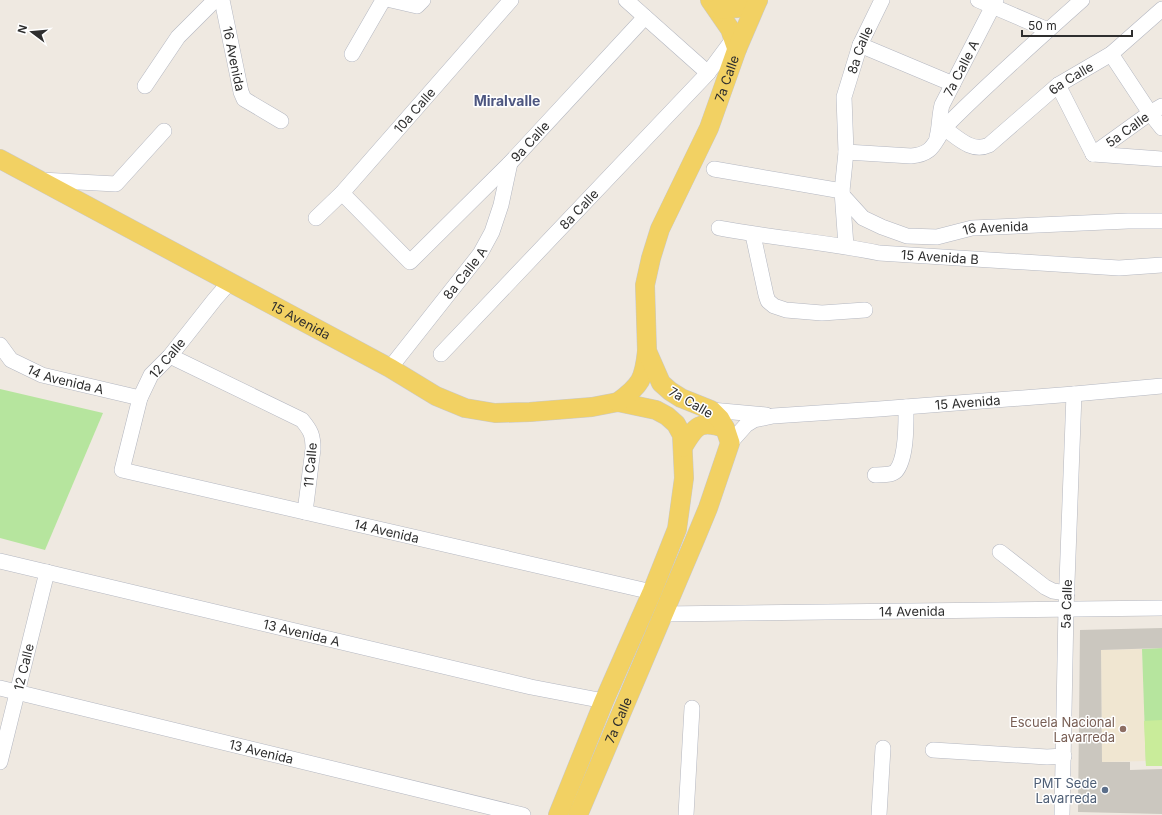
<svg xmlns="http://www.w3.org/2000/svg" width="1162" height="815" viewBox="0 0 1162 815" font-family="Inter,sans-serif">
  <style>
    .education { fill: #f0e6d1 }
    .green { fill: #b6e59e }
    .pitch { fill: #c9ec9a }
    .building { fill: #cbc7bf }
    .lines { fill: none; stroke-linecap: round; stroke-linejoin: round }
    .minor-casing { stroke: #b4b7c1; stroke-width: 16 }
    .major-casing { stroke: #c9c9c9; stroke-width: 20 }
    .minor { stroke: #fff; stroke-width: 15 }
    .major { stroke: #f2d163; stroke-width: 19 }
    .education-dot { fill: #8d6e63; stroke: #fff; stroke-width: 1.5 }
    .service-dot { fill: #5c6f8a; stroke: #fff; stroke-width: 1.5 }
    .labels { text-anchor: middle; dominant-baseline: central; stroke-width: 3; stroke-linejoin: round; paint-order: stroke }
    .street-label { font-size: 13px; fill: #2e2e2e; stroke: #fff }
    .education-label { font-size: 13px; fill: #785e54; stroke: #fff; text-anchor: end }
    .service-label { font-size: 13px; fill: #4e5e75; stroke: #fff; text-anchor: end }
    .neighbourhood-label { font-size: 14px; font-weight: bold; fill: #4d5680; stroke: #fff }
  </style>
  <rect width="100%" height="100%" fill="#efe9e1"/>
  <polygon class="education" points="1142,649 1146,761 1102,762 1101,650"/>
  <g class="green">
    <polygon points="0,389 103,413 45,550 0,538"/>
    <polygon points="1162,648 1162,766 1146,766 1142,649"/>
  </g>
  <polygon class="pitch" points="1162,720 1162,766 1146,766 1144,721"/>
  <polygon class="building" points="1162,628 1162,648 1101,650 1102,762 1130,762 1130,770 1162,769 1162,814 1078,812 1080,630"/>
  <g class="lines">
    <g class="minor-casing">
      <g id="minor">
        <path id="s1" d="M222,0L241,92L244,99L281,121"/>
        <polyline points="391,0 417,6 423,0"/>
        <polyline points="626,0 708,73"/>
        <polyline points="978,0 1048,30"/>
        <polyline points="860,45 953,84"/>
        <polyline points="352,54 382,2 385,0"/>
        <polyline points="1111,54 1150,113 1162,128"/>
        <polyline points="1058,85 1093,154"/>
        <polyline points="145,86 178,37 215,0"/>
        <path id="s2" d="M944,128C958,138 972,153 989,145L1058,85L1111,54L1162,9"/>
        <path id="s3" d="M937,137C940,126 939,116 942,105L996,0"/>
        <path d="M846,152L911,156C937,154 933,139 950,122C992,80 1037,40 1082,0"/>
        <path id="s4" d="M1093,154L1150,113L1162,106"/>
        <polyline points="1093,154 1162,159"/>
        <polyline points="714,169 842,191"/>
        <polyline points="41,180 116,184 164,131"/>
        <path id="s5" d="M342,193L410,262L510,163L645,17"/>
        <path id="s6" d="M843,196L863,218L882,227L907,236L937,237L972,228L1128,221H1162"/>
        <path id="s7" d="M316,218L342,193L511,0"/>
        <path id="s8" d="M719,228C772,238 826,242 879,253L1119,268L1162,265"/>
        <polyline points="753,235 766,295 768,301 774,306 786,310 822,313 865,310"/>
        <path id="s9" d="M846,246L842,191L846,152L844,97L860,45L882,0"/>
        <path id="s10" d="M229,283L215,299L170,356L151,375L140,398L122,470L652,592"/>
        <path id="s11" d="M0,345L11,360L42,375L140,398"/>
        <path id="s12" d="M441,354L708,73L734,38"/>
        <path d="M170,356L302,420C311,431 313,435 313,449L305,512"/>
        <path id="s13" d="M390,368L480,254L492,232L501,205L510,163"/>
        <polyline points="711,410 766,415"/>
        <path id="s14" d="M730,443L746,425L754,420L773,416L879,409L1074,394L1162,386"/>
        <path d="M875,475C881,474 891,476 896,471C907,458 906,423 906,407"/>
        <polyline points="1000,552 1045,587 1053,591 1067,593"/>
        <path id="s15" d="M0,561L531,687L604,701"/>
        <path id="s16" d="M663,614L1162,608"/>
        <path id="s17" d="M0,688L523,815"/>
        <polyline points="933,750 1047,757 1064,756"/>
        <path id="s18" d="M0,762L47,572"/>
        <polyline points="686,815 692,708"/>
        <polyline points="879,815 883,748"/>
        <path id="s19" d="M1062,815L1066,609L1074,394"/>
      </g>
    </g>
    <g class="major-casing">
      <g id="major">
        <polyline points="710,0 730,29 737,49"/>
        <polyline points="717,9 738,8 758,0"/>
        <path id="s20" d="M0,159L390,368L436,396L465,408L495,413L530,412L592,407L618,402L656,410L667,416L676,424L682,435L684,478L677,529L652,592L604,701L558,815"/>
        <path d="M618,402C641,385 644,379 647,351"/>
        <path d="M683,447C696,425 700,420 725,428"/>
        <path id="s21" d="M578,815L696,537L708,508L730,443L725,428L720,419L711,410L681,398L670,391L661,383L647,351L645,285L651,258L660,229L709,128L737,49L758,0"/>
      </g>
    </g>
    <use href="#minor" class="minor"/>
    <use href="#major" class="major"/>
  </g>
  <circle class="education-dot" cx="1123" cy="729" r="4"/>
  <circle class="service-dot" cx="1105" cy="790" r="4"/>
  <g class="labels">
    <g class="street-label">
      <text stroke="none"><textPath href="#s9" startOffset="199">8a Calle</textPath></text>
      <text stroke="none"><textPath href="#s1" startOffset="60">16 Avenida</textPath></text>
      <text stroke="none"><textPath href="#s3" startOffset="74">7a Calle A</textPath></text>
      <text stroke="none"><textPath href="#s21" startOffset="822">7a Calle</textPath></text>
      <text stroke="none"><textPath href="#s2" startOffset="157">6a Calle</textPath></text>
      <text stroke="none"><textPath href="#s7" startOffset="146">10a Calle</textPath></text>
      <text stroke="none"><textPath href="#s4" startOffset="42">5a Calle</textPath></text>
      <text stroke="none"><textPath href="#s5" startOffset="267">9a Calle</textPath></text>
      <text stroke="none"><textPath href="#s12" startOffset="200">8a Calle</textPath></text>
      <text stroke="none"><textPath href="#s6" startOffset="167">16 Avenida</textPath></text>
      <text stroke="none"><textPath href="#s8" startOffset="223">15 Avenida B</textPath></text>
      <text stroke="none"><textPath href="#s13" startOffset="121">8a Calle A</textPath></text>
      <text stroke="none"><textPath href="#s20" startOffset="341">15 Avenida</textPath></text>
      <text transform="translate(167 358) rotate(-50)">12 Calle</text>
      <text stroke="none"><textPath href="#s11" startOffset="77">14 Avenida A</textPath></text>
      <text transform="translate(691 402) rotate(30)">7a Calle</text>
      <text stroke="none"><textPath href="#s14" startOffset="248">15 Avenida</textPath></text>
      <text transform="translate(310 465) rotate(-85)">11 Calle</text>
      <text stroke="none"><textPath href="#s10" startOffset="492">14 Avenida</textPath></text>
      <text stroke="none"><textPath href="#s19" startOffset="211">5a Calle</textPath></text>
      <text stroke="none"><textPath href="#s16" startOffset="249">14 Avenida</textPath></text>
      <text stroke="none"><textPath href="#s15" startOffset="310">13 Avenida A</textPath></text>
      <text stroke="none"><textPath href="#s18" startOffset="98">12 Calle</textPath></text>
      <text stroke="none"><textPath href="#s21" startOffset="103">7a Calle</textPath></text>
      <text stroke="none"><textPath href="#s17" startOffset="269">13 Avenida</textPath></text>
    </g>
    <g class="education-label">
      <text x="1115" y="722">Escuela Nacional<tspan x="1115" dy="15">Lavarreda</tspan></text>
    </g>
    <g class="service-label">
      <text x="1097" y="783">PMT Sede<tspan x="1097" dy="15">Lavarreda</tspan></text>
    </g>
    <g class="neighbourhood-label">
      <text x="507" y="100">Miralvalle</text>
    </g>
  </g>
  <g transform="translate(32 32) rotate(286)" stroke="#ffffff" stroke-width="3" paint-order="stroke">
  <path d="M0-3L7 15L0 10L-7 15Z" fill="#2e2e2e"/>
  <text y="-6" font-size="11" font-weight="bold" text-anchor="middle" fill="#2e2e2e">N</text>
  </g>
  <path d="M1022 30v6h110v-6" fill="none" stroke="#2e2e2e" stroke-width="2"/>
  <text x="1028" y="30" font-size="12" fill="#2e2e2e" stroke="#ffffff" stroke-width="3" paint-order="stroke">50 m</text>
</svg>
